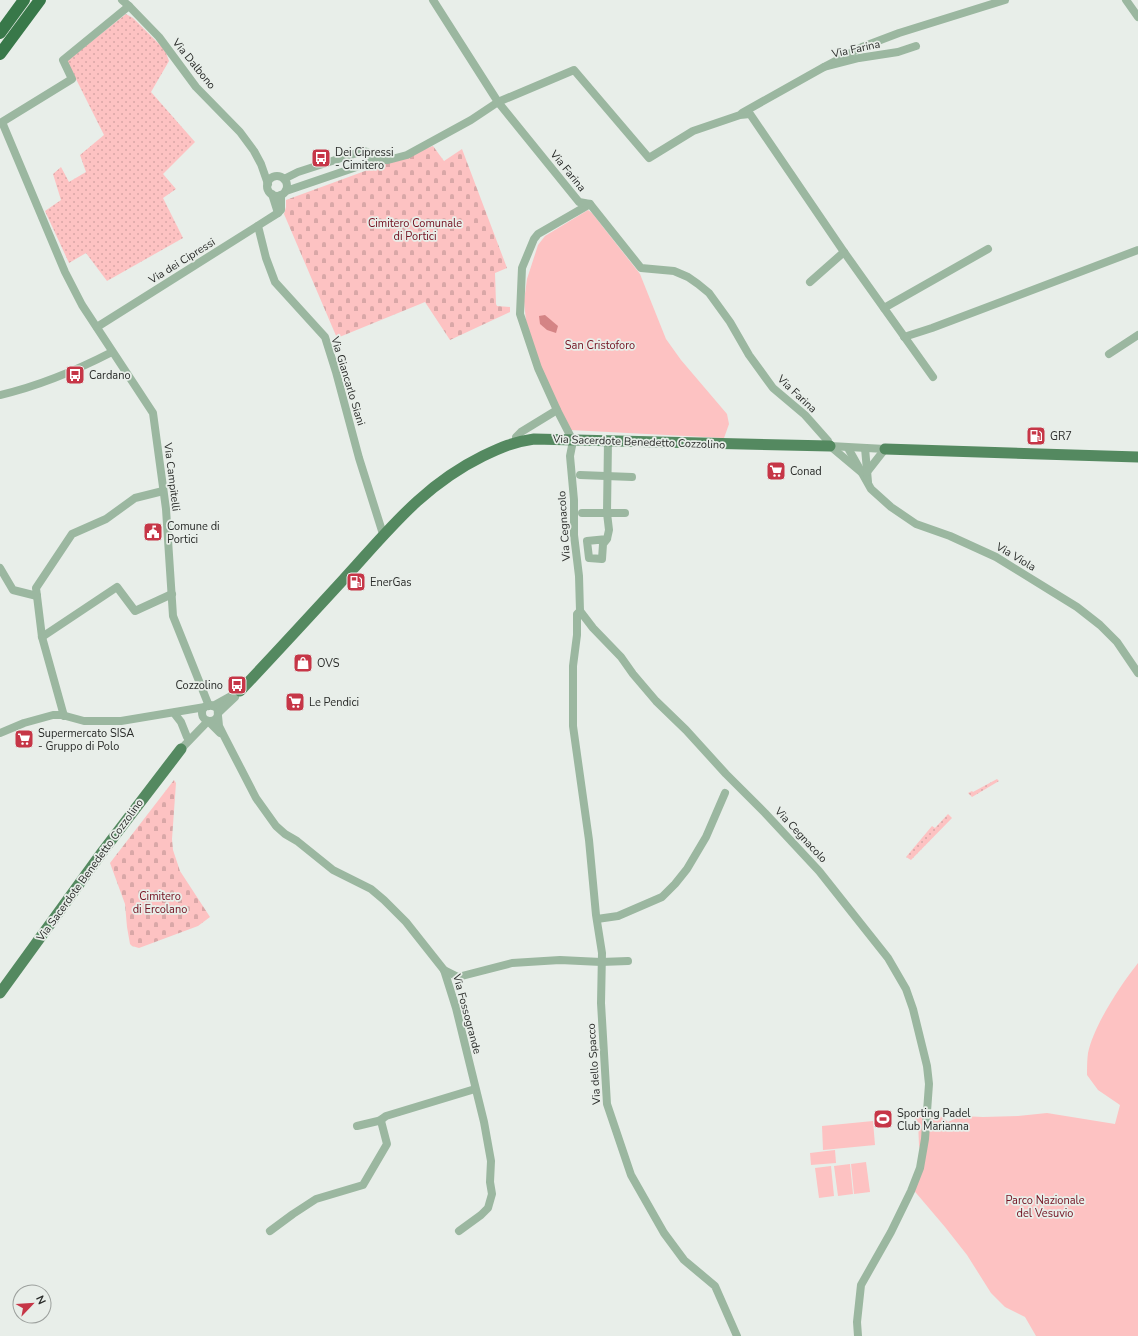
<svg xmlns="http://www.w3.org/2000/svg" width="1138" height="1336" viewBox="0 0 1138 1336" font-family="'Nunito Sans',sans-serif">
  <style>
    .grass { fill: url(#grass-dots) }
    .cemetery { fill: url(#cemetery-stones) }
    .green { fill: #fdc2c2 }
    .water { fill: #d48485 }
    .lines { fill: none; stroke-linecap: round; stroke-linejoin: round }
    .minor { stroke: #9bb7a0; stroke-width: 8 }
    .major { stroke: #548960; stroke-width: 11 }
    .highway { stroke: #387849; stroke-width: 12 }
    .labels { text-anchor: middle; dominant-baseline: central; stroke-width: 3.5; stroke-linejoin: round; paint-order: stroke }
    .street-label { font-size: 11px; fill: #2a2c2a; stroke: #e8eee9 }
    .poi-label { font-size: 11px; fill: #2a2c2a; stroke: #e8eee9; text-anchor: start }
    .park-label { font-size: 11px; fill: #721120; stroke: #e8eee9 }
  </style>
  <defs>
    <pattern id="grass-dots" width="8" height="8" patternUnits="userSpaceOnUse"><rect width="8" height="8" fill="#fdc2c2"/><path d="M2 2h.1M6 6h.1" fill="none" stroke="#d9a7a7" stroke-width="1.8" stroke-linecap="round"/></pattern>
    <pattern id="cemetery-stones" width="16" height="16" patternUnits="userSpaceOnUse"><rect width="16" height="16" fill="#fdc2c2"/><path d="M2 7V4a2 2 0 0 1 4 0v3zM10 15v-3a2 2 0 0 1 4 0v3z" fill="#d9a7a7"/></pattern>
  </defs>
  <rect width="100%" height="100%" fill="#e8eee9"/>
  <g class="grass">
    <polygon points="126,14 133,18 165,50 169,61 151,92 195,142 163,174 176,189 163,198 183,238 107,281 86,253 69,263 45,211 61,200 53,174 61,167 69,182 86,172 80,155 104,135 67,61"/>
    <polygon points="997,779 999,781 972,797 968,793 972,791 973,792"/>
    <polygon points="948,814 952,818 911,860 906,857 932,826 935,828"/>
  </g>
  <g class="cemetery">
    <polygon points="433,146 444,161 462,149 507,268 495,273 496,304 497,306 510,307 510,312 450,340 425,302 337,338 284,214 286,207 286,200"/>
    <polygon points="174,780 176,783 172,839 173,850 180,871 210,917 198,926 139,948 132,946 130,944 127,927 125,904 110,863"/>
  </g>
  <g class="green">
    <polygon points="588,210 592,213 640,274 666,339 681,360 727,414 729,424 724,438 570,430 541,368 526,321 524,301 527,279 538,245 545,236"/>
    <path d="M1138,963V1336H1036L1025,1317L1005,1307L991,1293L967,1255L945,1227L911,1187L922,1158L919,1145L918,1122L915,1119L927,1107L934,1115L942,1117L948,1122L961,1116L983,1117L1018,1116L1047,1113L1115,1124L1120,1105L1098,1090L1087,1075C1087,1068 1087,1060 1088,1053C1094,1025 1120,986 1138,963Z"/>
    <polygon points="873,1121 875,1145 823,1150 822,1126"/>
    <polygon points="835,1150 836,1163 811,1165 810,1153"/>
    <polygon points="866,1162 870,1192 854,1194 851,1164"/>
    <polygon points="850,1164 853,1194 838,1196 834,1166"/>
    <polygon points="831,1166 834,1196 819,1198 815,1168"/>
  </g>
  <polygon class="water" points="545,315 558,326 556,333 547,330 540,324 539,316"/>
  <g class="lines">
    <g class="minor">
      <polyline points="122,0 129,6 159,37 196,87 240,132 254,151 261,164 268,184"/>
      <polyline points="1126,0 1138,17"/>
      <polyline points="129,6 63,60 72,79 2,122 65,272 82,305 153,413 166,509 173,616 209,706"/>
      <polyline points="824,67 862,47 899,33 1005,0"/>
      <polyline points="742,113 824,67 859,58 898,52 916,46"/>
      <circle cx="277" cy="186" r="10"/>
      <polyline points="284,179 298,172 363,151 367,152 377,160"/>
      <polyline points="286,191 377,160 388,160 407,155 471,120 498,102 433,0"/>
      <polyline points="272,194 278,213"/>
      <polyline points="590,204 538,234 534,239 522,268 520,314 538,368 557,410 573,441 570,456 574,500 574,535 579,576 580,611 577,614 577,635 573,666 573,726 589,840 596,915 602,953 601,1003 607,1104 631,1175 664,1233 684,1260 715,1286 737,1336"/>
      <polyline points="258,226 266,258 275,282 325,337 336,372 359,458 383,534"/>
      <polyline points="810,282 844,252"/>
      <polyline points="884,308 988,249"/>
      <polyline points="97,327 278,213 281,210 281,195"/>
      <polyline points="904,337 932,328 1138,250"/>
      <polyline points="1109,354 1138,335"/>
      <path d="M0,395C39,386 77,370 112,352"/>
      <polyline points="516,442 516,437 521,432 557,410"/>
      <polyline points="830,446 885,449"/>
      <polyline points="848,448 871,489 891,507 916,524 950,536 996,557 1077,607 1100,625 1117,642 1138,673"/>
      <polyline points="865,448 868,482"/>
      <polyline points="861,472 830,446 828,441 805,415 773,388 749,355 730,322 709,293 698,284 688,277 674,271 641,268 590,204 579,202 498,102 574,70 649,158 693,131 740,115 750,114 844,252 933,377"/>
      <polyline points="867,472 885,449"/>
      <polyline points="580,475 632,477"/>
      <polyline points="582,513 625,513"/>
      <polyline points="607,539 603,544 602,559 589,558 587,541 607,539 609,530 607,513 608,441"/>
      <polyline points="0,568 13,590 37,596"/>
      <polyline points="580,611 593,628 621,657 633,674 656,701 686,730 726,774 765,813 819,871 888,958 906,989 913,1009 927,1066 929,1084 925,1139 920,1168 911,1191 891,1232 861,1285 857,1322 858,1336"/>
      <polyline points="42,637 117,587 135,611 172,594"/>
      <circle cx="210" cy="713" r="8"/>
      <polyline points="213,706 240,691"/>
      <polyline points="174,713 181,722 187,737"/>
      <polyline points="218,713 235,697"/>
      <polyline points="64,716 42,637 36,588 72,534 106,519 135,498 163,491"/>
      <polyline points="218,716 219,726 224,736 256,798 276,826 285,834 297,841 333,870 371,889 384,900 406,922 444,970 456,1008 484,1122 491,1161 490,1182 492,1194 488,1208 481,1215 459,1231"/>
      <polyline points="0,733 24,723 53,715 62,715 84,721 121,721 205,707"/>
      <polyline points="181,749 208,721 220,733"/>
      <polyline points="597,919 618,916 662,897 675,884 687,869 706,837 725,793"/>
      <polyline points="444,970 458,977 512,963 560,960 601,962 628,961"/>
      <polyline points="357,1126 378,1121 382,1119"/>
      <polyline points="270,1231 293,1214 316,1199 363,1185 387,1144 381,1121 382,1119 386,1116 475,1089"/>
    </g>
    <g class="major">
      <polyline points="885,449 1138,457"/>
      <path d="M240,691C275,654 309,617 343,580C388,531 422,486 483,456C502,447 513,442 534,439L830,446"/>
      <polyline points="0,993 103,851 181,749"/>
    </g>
    <g class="highway">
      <polyline points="0,33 24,0"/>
      <polyline points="0,54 40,0"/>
    </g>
  </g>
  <defs>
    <g id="bus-square" transform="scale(1)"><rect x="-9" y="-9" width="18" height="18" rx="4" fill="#c63647" stroke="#e8eee9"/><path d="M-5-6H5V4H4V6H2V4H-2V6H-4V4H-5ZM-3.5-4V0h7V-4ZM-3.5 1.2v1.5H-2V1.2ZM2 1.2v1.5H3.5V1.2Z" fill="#fff"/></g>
    <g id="fuel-square" transform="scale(1)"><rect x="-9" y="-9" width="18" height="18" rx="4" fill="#c63647" stroke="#e8eee9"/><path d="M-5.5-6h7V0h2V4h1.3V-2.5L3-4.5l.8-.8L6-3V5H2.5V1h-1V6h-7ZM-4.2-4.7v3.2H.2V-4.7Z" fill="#fff"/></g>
    <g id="supermarket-square" transform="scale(1)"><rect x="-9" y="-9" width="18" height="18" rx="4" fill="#c63647" stroke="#e8eee9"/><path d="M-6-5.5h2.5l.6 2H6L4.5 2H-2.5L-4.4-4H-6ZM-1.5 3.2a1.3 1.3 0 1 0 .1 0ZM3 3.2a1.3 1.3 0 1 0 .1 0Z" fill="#fff"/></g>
    <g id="civic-square" transform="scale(1)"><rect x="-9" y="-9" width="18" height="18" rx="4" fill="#c63647" stroke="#e8eee9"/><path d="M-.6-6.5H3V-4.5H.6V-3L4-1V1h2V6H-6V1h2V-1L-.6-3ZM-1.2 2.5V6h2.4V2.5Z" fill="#fff"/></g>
    <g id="shop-square" transform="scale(1)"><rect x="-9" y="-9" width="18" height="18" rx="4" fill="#c63647" stroke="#e8eee9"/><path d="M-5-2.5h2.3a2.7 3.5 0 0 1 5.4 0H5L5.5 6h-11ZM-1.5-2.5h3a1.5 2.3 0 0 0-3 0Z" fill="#fff"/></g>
    <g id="stadium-square" transform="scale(1)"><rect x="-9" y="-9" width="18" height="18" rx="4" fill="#c63647" stroke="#e8eee9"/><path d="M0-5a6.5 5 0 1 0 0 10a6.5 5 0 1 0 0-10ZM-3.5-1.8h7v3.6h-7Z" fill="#fff"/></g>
  </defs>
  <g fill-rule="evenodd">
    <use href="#bus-square" x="321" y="158"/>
    <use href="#bus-square" x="75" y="375"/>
    <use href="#fuel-square" x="1036" y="436"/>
    <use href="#supermarket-square" x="776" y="471"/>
    <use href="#civic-square" x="153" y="532"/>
    <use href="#fuel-square" x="356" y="582"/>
    <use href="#shop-square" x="303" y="663"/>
    <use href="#bus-square" x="237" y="685"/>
    <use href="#supermarket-square" x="295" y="702"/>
    <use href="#supermarket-square" x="24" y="739"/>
    <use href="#stadium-square" x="883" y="1119"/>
  </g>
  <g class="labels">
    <g class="street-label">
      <text transform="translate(856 49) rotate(-12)">Via Farina</text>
      <text transform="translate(194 64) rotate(51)">Via Dalbono</text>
      <text transform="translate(568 171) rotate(51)">Via Farina</text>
      <text transform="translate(182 261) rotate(-32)">Via dei Cipressi</text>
      <text transform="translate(348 381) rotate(73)">Via Giancarlo Siani</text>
      <text transform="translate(797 394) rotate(43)">Via Farina</text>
      <text transform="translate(639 442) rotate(2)">Via Sacerdote Benedetto Cozzolino</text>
      <text transform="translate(172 477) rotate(83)">Via Campitelli</text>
      <text transform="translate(564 526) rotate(-94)">Via Cegnacolo</text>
      <text transform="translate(1016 557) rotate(31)">Via Viola</text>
      <text transform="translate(801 835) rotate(47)">Via Cegnacolo</text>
      <text transform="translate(90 870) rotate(-54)">Via Sacerdote Benedetto Cozzolino</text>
      <text transform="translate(467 1014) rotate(75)">Via Fossogrande</text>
      <text transform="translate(594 1064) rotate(-94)">Via dello Spacco</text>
    </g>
    <g class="poi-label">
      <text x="335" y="152">Dei Cipressi<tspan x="335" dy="13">- Cimitero</tspan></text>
      <text x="89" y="375">Cardano</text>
      <text x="1050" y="436">GR7</text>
      <text x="790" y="471">Conad</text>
      <text x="167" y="526">Comune di<tspan x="167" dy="13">Portici</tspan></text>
      <text x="370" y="582">EnerGas</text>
      <text x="317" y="663">OVS</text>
      <text x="223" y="685" text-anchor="end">Cozzolino</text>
      <text x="309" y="702">Le Pendici</text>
      <text x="38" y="733">Supermercato SISA<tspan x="38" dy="13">- Gruppo di Polo</tspan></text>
      <text x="897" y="1113">Sporting Padel<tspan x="897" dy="13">Club Marianna</tspan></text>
    </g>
    <g class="park-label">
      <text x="415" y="223">Cimitero Comunale<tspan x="415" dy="13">di Portici</tspan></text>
      <text x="600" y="345">San Cristoforo</text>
      <text x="160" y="896">Cimitero<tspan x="160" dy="13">di Ercolano</tspan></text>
      <text x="1045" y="1200">Parco Nazionale<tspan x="1045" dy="13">del Vesuvio</tspan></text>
    </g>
  </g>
  <g transform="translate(32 1304) rotate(65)"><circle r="19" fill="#e8eee9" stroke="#9ca09d"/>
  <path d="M0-3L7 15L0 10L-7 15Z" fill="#c63647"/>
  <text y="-6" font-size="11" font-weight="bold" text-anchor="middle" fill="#2a2c2a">N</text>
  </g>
</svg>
